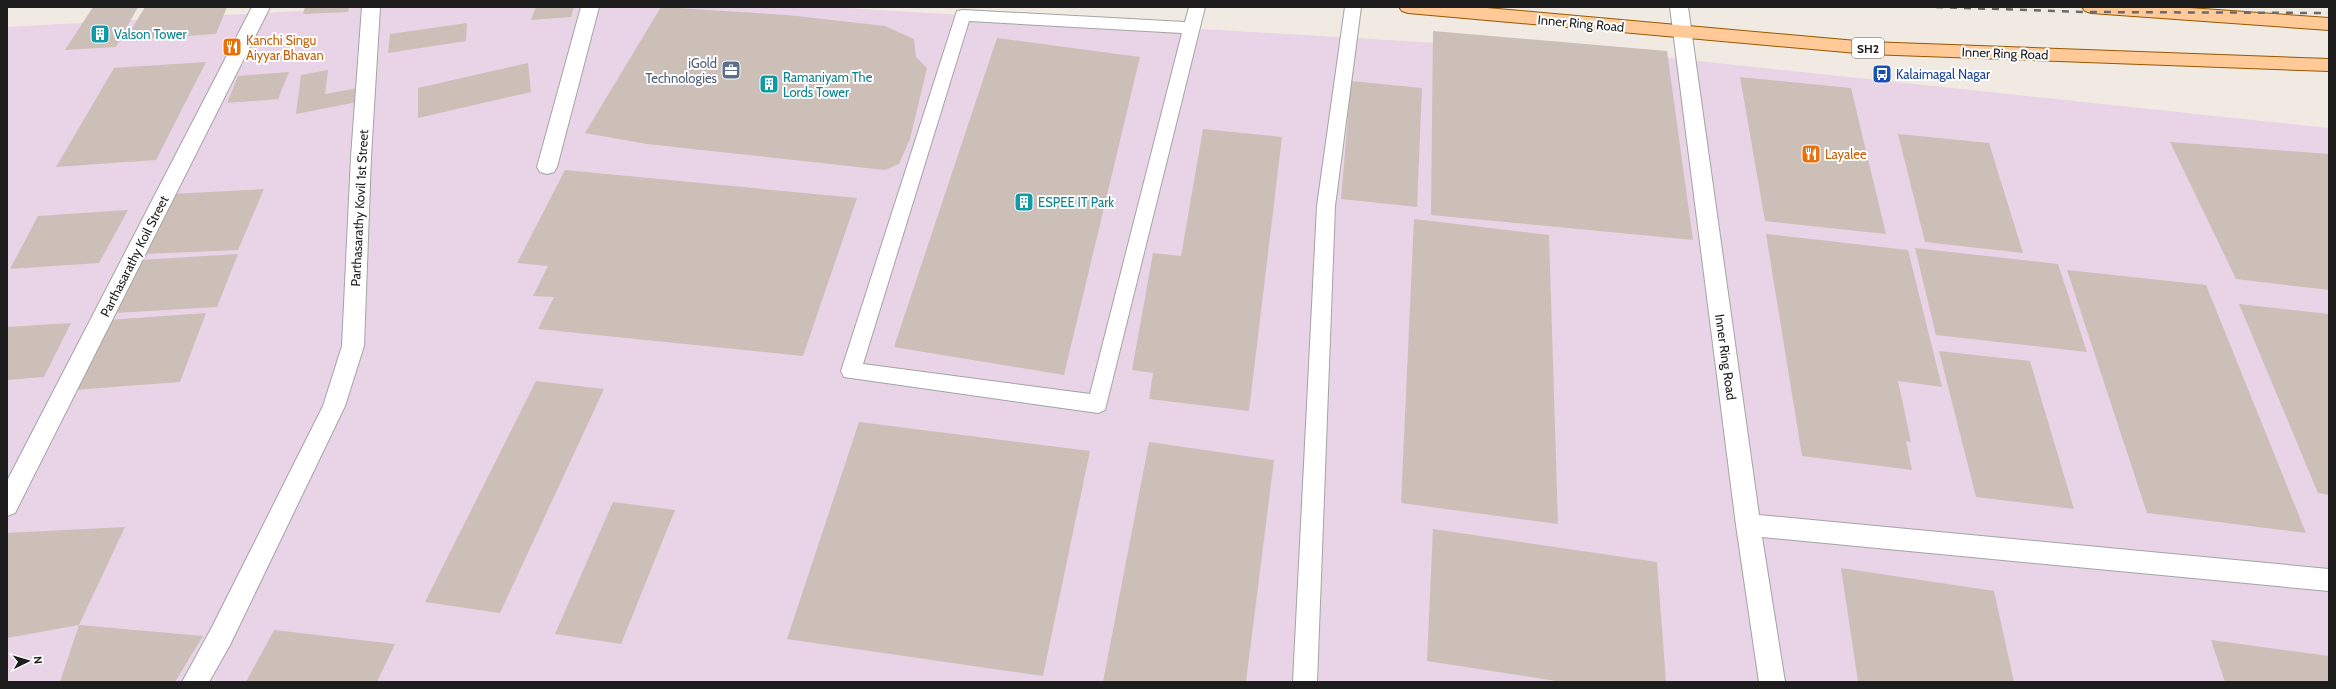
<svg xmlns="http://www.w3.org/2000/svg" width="2336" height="689" viewBox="0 0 2336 689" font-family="Cabin,sans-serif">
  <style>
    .industrial { fill: #e9d3e7 }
    .building { fill: #ccbfb8 }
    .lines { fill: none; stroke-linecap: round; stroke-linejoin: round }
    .lane-casing { stroke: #a4a4a4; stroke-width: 2 }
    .street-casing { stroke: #a4a4a4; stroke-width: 2 }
    .primary-casing { stroke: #975800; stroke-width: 2 }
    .lane { fill: #fff; fill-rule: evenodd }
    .street { fill: #fff; fill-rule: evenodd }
    .primary { fill: #ffca98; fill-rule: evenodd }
    .rail { stroke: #6b6b6b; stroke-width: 2.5; stroke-dasharray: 7 7; stroke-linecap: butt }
    .labels { text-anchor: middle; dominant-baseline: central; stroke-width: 4; stroke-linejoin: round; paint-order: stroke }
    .shield { fill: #fff; stroke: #616161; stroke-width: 1 }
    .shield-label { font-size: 12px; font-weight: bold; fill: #1d1d1d }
    .street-label { font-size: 13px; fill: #1d1d1d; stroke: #fff }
    .culture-label { font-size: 13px; fill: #0d838f; stroke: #fff; text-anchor: start }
    .food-label { font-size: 13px; fill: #c56008; stroke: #fff; text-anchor: start }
    .service-label { font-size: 13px; fill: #4e5e75; stroke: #fff; text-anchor: end }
    .transit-label { font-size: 13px; fill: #164399; stroke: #fff; text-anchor: start }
  </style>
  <rect width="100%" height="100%" fill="#f0eae2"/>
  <polygon class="industrial" points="371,7 829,7 1642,55 2329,128 2329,682 7,682 7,27"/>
  <g class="building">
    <polygon points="93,7 138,7 116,47 65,50"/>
    <polygon points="145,7 227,7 216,34 125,40"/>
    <polygon points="305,7 349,7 348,12 303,14"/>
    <polygon points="536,7 574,7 571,17 531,20"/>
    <polygon points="661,7 787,15 885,26 914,39 916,57 927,68 910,139 899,164 885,170 647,144 585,133"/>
    <polygon points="467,23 466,41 388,53 390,34"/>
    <polygon points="1433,31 1667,51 1693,240 1431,215"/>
    <polygon points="997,38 1140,57 1064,375 894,347"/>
    <polygon points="206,62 156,160 56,167 114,68"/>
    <polygon points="528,63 531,92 418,118 418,88"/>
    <polygon points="328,70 325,94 358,88 357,102 296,114 301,75"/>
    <polygon points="289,72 278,99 227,103 238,76"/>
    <polygon points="1740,77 1851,88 1886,234 1765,221"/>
    <polygon points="1351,81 1422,88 1417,207 1341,199"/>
    <polygon points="1203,129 1282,137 1249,411 1149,399 1153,373 1132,370 1153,253 1181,256"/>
    <polygon points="1898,134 1989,143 2023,253 1925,242"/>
    <polygon points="2170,142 2329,154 2329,290 2236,279"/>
    <polygon points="565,170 857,198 803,356 538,329 554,297 533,296 548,266 517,263"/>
    <polygon points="264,189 238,250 144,254 172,194"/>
    <polygon points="128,210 99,263 10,269 38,216"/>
    <polygon points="1414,219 1549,235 1558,524 1401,503"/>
    <polygon points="1766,234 1908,250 1942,387 1898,381 1911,442 1906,441 1912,470 1802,456"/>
    <polygon points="1915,248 2058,264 2087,352 1936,335"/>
    <polygon points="238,254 217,307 115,313 141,260"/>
    <polygon points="2067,270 2206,285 2306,533 2147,513"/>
    <polygon points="2239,304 2329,314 2329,495 2318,493"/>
    <polygon points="206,313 180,382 74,390 108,320"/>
    <polygon points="71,323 44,377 7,380 7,327"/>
    <polygon points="1939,351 2030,361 2074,509 1976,497"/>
    <polygon points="536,381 604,389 500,613 425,602"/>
    <polygon points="859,422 1090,451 1043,676 787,639"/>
    <polygon points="1149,442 1274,460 1246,682 1103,682"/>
    <polygon points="613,502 675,510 621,644 555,634"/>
    <polygon points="125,527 79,625 7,638 7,533"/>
    <polygon points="1433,529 1657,562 1666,682 1563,682 1427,661"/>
    <polygon points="1841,568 1994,591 2014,682 1858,682"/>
    <polygon points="79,625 203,636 175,682 60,682"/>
    <polygon points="274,630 395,644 377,682 246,682"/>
    <polygon points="2211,640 2329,656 2329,682 2225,682"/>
  </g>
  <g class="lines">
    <g class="lane-casing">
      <g id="lane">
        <path d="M1189,7H1205L1105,410L1098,413L844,377L841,371L957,11L963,10L1185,22ZM969,21L1182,33L1090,394L863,364Z"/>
        <polygon points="1345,7 1361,7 1335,206 1317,682 1293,682 1317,206"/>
      </g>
    </g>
    <g class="street-casing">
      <g id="street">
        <polygon points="252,7 270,7 15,513 7,516 7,481"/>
        <polygon points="362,7 380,7 371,157 364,346 345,406 230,645 209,682 182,682 212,627 323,406 342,346 351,157"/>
        <polygon points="581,7 599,7 557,167 554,172 547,174 540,172 537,167"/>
        <polygon points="1670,7 1688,7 1759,515 2329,569 2329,591 1762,537 1785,682 1759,682 1736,525"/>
      </g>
    </g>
    <g class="primary-casing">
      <g id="primary">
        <polygon points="1399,7 1476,7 1868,42 2329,59 2329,71 1868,54 1408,13 1402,11"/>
        <polygon points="2082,7 2175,7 2329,18 2329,30 2091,13 2085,11"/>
      </g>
    </g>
    <use href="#lane" class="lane"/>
    <use href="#street" class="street"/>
    <use href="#primary" class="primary"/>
    <polyline class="rail" points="1936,7 2086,12 2329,13"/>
  </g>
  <defs>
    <g id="building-square" transform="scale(1)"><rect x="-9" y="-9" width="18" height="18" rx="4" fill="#0f9aa8" stroke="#fff"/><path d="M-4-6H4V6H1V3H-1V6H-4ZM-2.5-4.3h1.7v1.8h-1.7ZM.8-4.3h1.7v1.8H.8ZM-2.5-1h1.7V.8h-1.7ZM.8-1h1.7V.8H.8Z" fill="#fff"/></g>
    <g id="restaurant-square" transform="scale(1)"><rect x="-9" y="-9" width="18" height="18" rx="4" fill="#e8710a" stroke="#fff"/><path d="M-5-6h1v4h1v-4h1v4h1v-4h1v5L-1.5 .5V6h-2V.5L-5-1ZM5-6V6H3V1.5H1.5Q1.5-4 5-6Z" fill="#fff"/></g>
    <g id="office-square" transform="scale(1)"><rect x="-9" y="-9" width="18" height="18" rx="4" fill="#5c6f8a" stroke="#fff"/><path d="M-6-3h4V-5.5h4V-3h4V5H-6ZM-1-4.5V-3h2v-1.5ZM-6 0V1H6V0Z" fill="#fff"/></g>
    <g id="bus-square" transform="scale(1)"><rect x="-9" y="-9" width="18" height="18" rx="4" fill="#1a4fb4" stroke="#fff"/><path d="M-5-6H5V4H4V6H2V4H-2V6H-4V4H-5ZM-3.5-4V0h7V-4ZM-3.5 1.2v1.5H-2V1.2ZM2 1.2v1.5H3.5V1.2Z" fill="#fff"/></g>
  </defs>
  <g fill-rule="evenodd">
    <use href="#building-square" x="100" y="34"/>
    <use href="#restaurant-square" x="232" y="47"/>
    <use href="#office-square" x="731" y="70"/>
    <use href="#bus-square" x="1882" y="74"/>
    <use href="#building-square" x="769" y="84"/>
    <use href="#restaurant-square" x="1811" y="154"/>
    <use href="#building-square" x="1024" y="202"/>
  </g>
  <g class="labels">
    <rect class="shield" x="1852" y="38" width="32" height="20" rx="3"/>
    <g class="shield-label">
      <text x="1868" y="48">SH2</text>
    </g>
    <g class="street-label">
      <text transform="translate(1581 23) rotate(5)">Inner Ring Road</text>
      <text transform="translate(2005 53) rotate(2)">Inner Ring Road</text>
      <text transform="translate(359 208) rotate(-87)">Parthasarathy Kovil 1st Street</text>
      <text transform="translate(134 256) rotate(-63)">Parthasarathy Koil Street</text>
      <text transform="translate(1726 357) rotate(82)">Inner Ring Road</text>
    </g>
    <g class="culture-label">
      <text x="114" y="34">Valson Tower</text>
      <text x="783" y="77">Ramaniyam The<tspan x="783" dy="15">Lords Tower</tspan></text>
      <text x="1038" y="202">ESPEE IT Park</text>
    </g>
    <g class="food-label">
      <text x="246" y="40">Kanchi Singu<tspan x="246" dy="15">Aiyyar Bhavan</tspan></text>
      <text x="1825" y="154">Layalee</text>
    </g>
    <g class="service-label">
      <text x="717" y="63">iGold<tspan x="717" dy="15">Technologies</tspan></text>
    </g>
    <g class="transit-label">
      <text x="1896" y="74">Kalaimagal Nagar</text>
    </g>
  </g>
  <rect width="2336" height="689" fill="none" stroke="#1d1d1d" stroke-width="16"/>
  <g transform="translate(28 661) rotate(85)" stroke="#ffffff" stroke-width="3" paint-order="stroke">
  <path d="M0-3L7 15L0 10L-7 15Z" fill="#1d1d1d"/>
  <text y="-6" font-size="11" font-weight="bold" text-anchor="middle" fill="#1d1d1d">N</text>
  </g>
</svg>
